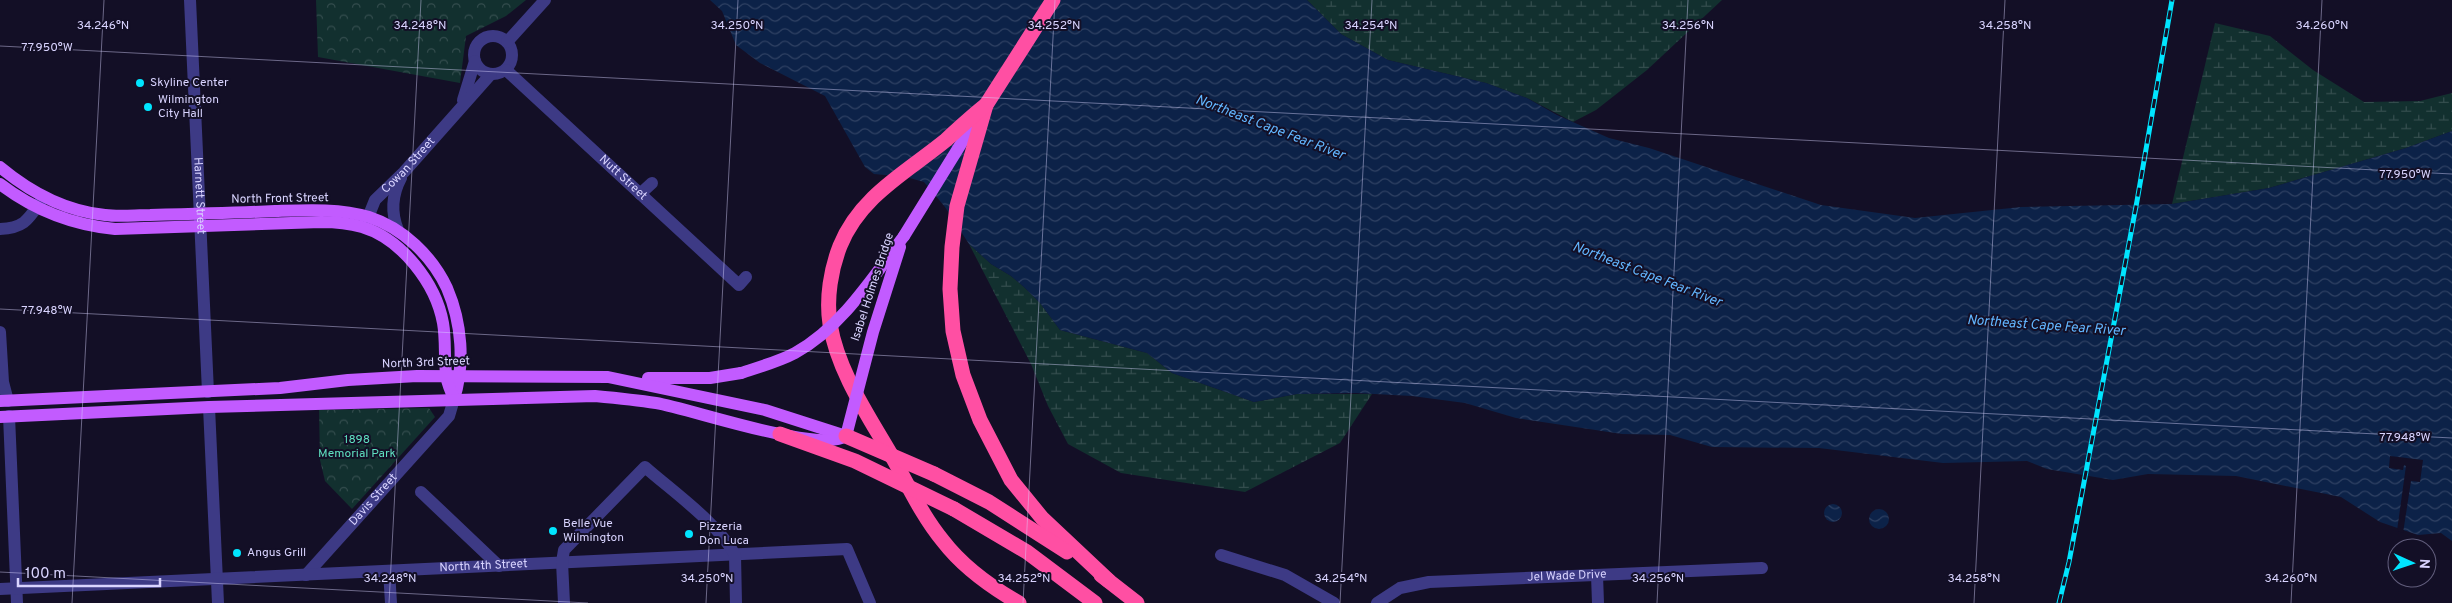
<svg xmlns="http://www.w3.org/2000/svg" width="2452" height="603" viewBox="0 0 2452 603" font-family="Overpass,sans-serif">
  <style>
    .wetland { fill: url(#wetland-marsh) }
    .park { fill: url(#park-crowns) }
    .water { fill: url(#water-waves) }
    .pier { fill: #130f26 }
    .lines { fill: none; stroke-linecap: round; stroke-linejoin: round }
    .minor { stroke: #3d3a85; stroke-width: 12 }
    .major { stroke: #c25bff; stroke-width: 12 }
    .highway { stroke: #ff4fa3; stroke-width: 15 }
    .rail-casing { stroke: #00e5ff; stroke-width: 5 }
    .rail { stroke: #130f26; stroke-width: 3; stroke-dasharray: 9; stroke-linecap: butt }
    .major-bridge { stroke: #c25bff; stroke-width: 12 }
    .highway-bridge { stroke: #ff4fa3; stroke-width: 15 }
    .ticks { fill: none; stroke: #d9d4ff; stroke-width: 1; stroke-opacity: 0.45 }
    .poi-dot { fill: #00e5ff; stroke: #130f26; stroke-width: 2 }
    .labels { text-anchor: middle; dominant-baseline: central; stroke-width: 4; stroke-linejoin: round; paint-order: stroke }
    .poi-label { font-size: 12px; fill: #d9d4ff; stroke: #130f26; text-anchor: start }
    .street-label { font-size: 12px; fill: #d9d4ff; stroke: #130f26 }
    .park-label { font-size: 12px; fill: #5fe0c0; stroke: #130f26 }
    .water-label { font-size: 14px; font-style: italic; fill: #62b6ff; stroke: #130f26 }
    .ticks-label { font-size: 12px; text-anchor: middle; fill: #d9d4ff; stroke: #130f26; stroke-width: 4; stroke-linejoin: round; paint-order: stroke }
  </style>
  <defs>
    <pattern id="wetland-marsh" width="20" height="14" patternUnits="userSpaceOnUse" patternTransform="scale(1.25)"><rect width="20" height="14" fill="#12302f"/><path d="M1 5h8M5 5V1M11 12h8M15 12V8" fill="none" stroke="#344d4e"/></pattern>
    <pattern id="park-crowns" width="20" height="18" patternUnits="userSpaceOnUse" patternTransform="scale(1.25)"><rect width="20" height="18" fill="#12302f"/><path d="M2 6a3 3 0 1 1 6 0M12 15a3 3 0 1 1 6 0" fill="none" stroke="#344d4e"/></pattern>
    <pattern id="water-waves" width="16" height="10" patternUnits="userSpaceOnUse" patternTransform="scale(1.25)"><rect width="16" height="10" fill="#0c2248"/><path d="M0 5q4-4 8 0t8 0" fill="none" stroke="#2f4163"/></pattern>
  </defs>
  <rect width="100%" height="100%" fill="#130f26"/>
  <g class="wetland">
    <polygon points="1307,0 1722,0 1647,70 1596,110 1573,122 1527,98 1486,83 1388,60 1341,34"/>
    <polygon points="2215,23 2270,36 2313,70 2364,102 2420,101 2452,93 2452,131 2406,148 2269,188 2172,204"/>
    <polygon points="969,244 991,264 1011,276 1024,287 1040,303 1060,330 1147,353 1172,373 1254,402 1297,394 1372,394 1340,443 1245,492 1121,473 1068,444 1048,406 1031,364"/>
  </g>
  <g class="park">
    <polygon points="316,0 526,0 506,16 466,36 460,83 318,57"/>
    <polygon points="429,408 435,417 352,509 325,481 320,460 319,410"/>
  </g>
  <g class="water">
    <polygon points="710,0 1307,0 1341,34 1388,60 1486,83 1527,98 1557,115 1609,138 1649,148 1821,205 1915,218 2021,207 2172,204 2269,188 2406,148 2452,131 2452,541 2441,533 2418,535 2380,522 2341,497 2236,476 2148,474 2113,480 2047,469 2027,461 1943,463 1819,448 1712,447 1670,435 1622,434 1516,418 1465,403 1412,396 1356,393 1297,394 1254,402 1172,373 1147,353 1060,330 1040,303 1024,287 1011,276 991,264 969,244 945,207 924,182 906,177 874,174 865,167 825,96 760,63 736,45 722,11"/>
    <circle cx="1833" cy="513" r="9"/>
    <circle cx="1879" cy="519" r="10"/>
  </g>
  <polygon class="pier" points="2390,456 2423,460 2420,482 2411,481 2403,533 2397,531 2406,466 2404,465 2403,470 2389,468"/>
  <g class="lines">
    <g class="minor">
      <path id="s1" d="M190,0L208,392"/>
      <circle cx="493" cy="55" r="19"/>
      <polyline points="507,42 545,0"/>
      <path id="s2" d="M506,70L739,285L746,277"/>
      <polyline points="463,100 475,61"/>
      <polyline points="640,194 652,183"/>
      <path id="s3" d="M365,225L375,200L404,172L491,74"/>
      <path d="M0,229C26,228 29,218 43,198"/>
      <path d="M398,230C391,213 392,195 401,178"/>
      <polyline points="0,332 3,382 8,401"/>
      <polyline points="209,407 218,603"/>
      <polyline points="9,416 17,603"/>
      <polyline points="421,492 499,566"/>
      <polyline points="1221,555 1285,575 1334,603"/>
      <polyline points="389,571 391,603"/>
      <path id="s4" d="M306,575L449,416L454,399"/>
      <polyline points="1597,575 1598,603"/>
      <path id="s5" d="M0,589L847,549L870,603"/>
      <path d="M564,603L562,562L564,550L645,467C672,491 718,523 735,555L736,603"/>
      <path id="s6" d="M1377,603L1400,588L1429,582L1762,568"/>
    </g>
    <g class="major">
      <path d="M0,167C30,192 66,211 105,215C120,217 135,215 150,215C192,214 233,213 275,211C305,210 339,208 369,217C403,228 432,256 447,288C462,323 465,364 454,399"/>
      <path d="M0,184C34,210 73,225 115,229L321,222C335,222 348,223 362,227C402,239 436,284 443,323C446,340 444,357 446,373C446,382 451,391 454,399"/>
      <polyline points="904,236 980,113"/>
      <polyline points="648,378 710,378 741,373"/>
      <polyline points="0,401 280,388 348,380 417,376 608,377 765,410 846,436"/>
      <path d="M0,417L209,407L595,396C616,398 636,400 656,403C692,409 820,454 846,436"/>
    </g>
    <g class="highway">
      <polyline points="1053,0 986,105 957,206 952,247 950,289 953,331 963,375 980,420 1011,480 1042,518 1109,581"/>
      <path d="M986,105C972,116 959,128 946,140C907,172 860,196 840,246C831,269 826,298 830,324C838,373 870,418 894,460C909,487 923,517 943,541C963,567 991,587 1019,603"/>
      <polyline points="934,474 989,502 1067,552"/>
      <polyline points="954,509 1027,552 1095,603"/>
      <polyline points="1101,575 1137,603"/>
    </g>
    <g class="rail-casing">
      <polyline id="rail" points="2059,603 2069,562 2137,201 2172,0"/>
    </g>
    <use href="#rail" class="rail"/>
    <g class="major-bridge">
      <path d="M741,373C759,367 778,362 795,353C842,327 873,277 904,236"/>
      <polyline points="846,436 873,332 900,247"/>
    </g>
    <g class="highway-bridge">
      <polyline points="780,434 855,461 954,509"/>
      <polyline points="846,436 934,474"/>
    </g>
  </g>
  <path class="ticks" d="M0,46L2452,174M0,309L2452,438M0,572L588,603M72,603L104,0M389,603L421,0M706,603L738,0M1023,603L1055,0M1340,603L1372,0M1657,603L1688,0M1974,603L2005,0M2291,603L2322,0"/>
  <g class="poi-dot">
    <circle cx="140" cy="83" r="5"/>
    <circle cx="148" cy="107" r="5"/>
    <circle cx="553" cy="531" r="5"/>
    <circle cx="689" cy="534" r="5"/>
    <circle cx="237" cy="553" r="5"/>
  </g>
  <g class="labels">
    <g class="poi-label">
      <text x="150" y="83">Skyline Center</text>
      <text x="158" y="100">Wilmington<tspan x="158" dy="14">City Hall</tspan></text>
      <text x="563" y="524">Belle Vue<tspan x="563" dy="14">Wilmington</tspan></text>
      <text x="699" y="527">Pizzeria<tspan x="699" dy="14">Don Luca</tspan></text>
      <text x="247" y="553">Angus Grill</text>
    </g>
    <g class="street-label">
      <text stroke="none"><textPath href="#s3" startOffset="75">Cowan Street</textPath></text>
      <text stroke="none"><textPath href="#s2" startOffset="159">Nutt Street</textPath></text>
      <text stroke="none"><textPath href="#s1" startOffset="196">Harnett Street</textPath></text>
      <text transform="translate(280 199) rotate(-1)">North Front Street</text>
      <text transform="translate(873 287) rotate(-72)">Isabel Holmes Bridge</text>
      <text transform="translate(426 363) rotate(-2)">North 3rd Street</text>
      <text stroke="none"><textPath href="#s4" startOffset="101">Davis Street</textPath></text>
      <text stroke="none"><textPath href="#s5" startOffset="484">North 4th Street</textPath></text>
      <text stroke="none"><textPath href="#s6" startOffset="195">Jel Wade Drive</textPath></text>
    </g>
    <g class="park-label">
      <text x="357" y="440">1898<tspan x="357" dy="14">Memorial Park</tspan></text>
    </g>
    <g class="water-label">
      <text transform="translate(1270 128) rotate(21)">Northeast Cape Fear River</text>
      <text transform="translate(1647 275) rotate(21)">Northeast Cape Fear River</text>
      <text transform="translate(2046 326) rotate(4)">Northeast Cape Fear River</text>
    </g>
  </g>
  <g class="ticks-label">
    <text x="103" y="29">34.246°N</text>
    <text x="737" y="29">34.250°N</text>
    <text x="2005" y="29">34.258°N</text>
    <text x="420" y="29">34.248°N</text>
    <text x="1054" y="29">34.252°N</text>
    <text x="1371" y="29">34.254°N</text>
    <text x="1688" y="29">34.256°N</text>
    <text x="2322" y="29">34.260°N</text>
    <text x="47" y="51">77.950°W</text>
    <text x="2405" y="178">77.950°W</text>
    <text x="47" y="314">77.948°W</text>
    <text x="2405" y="441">77.948°W</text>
    <text x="390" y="582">34.248°N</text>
    <text x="707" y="582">34.250°N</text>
    <text x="1024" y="582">34.252°N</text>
    <text x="1341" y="582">34.254°N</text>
    <text x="1658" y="582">34.256°N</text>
    <text x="1974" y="582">34.258°N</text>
    <text x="2291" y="582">34.260°N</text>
  </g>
  <g transform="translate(2412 563) rotate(93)"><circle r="24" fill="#130f26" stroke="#625e7d"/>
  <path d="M0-4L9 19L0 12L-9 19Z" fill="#00e5ff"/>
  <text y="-8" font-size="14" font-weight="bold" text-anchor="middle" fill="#d9d4ff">N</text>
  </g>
  <path d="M18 578v8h142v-8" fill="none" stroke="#d9d4ff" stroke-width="2.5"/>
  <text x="25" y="578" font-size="15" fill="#d9d4ff" stroke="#130f26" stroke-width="4" paint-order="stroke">100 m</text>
</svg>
